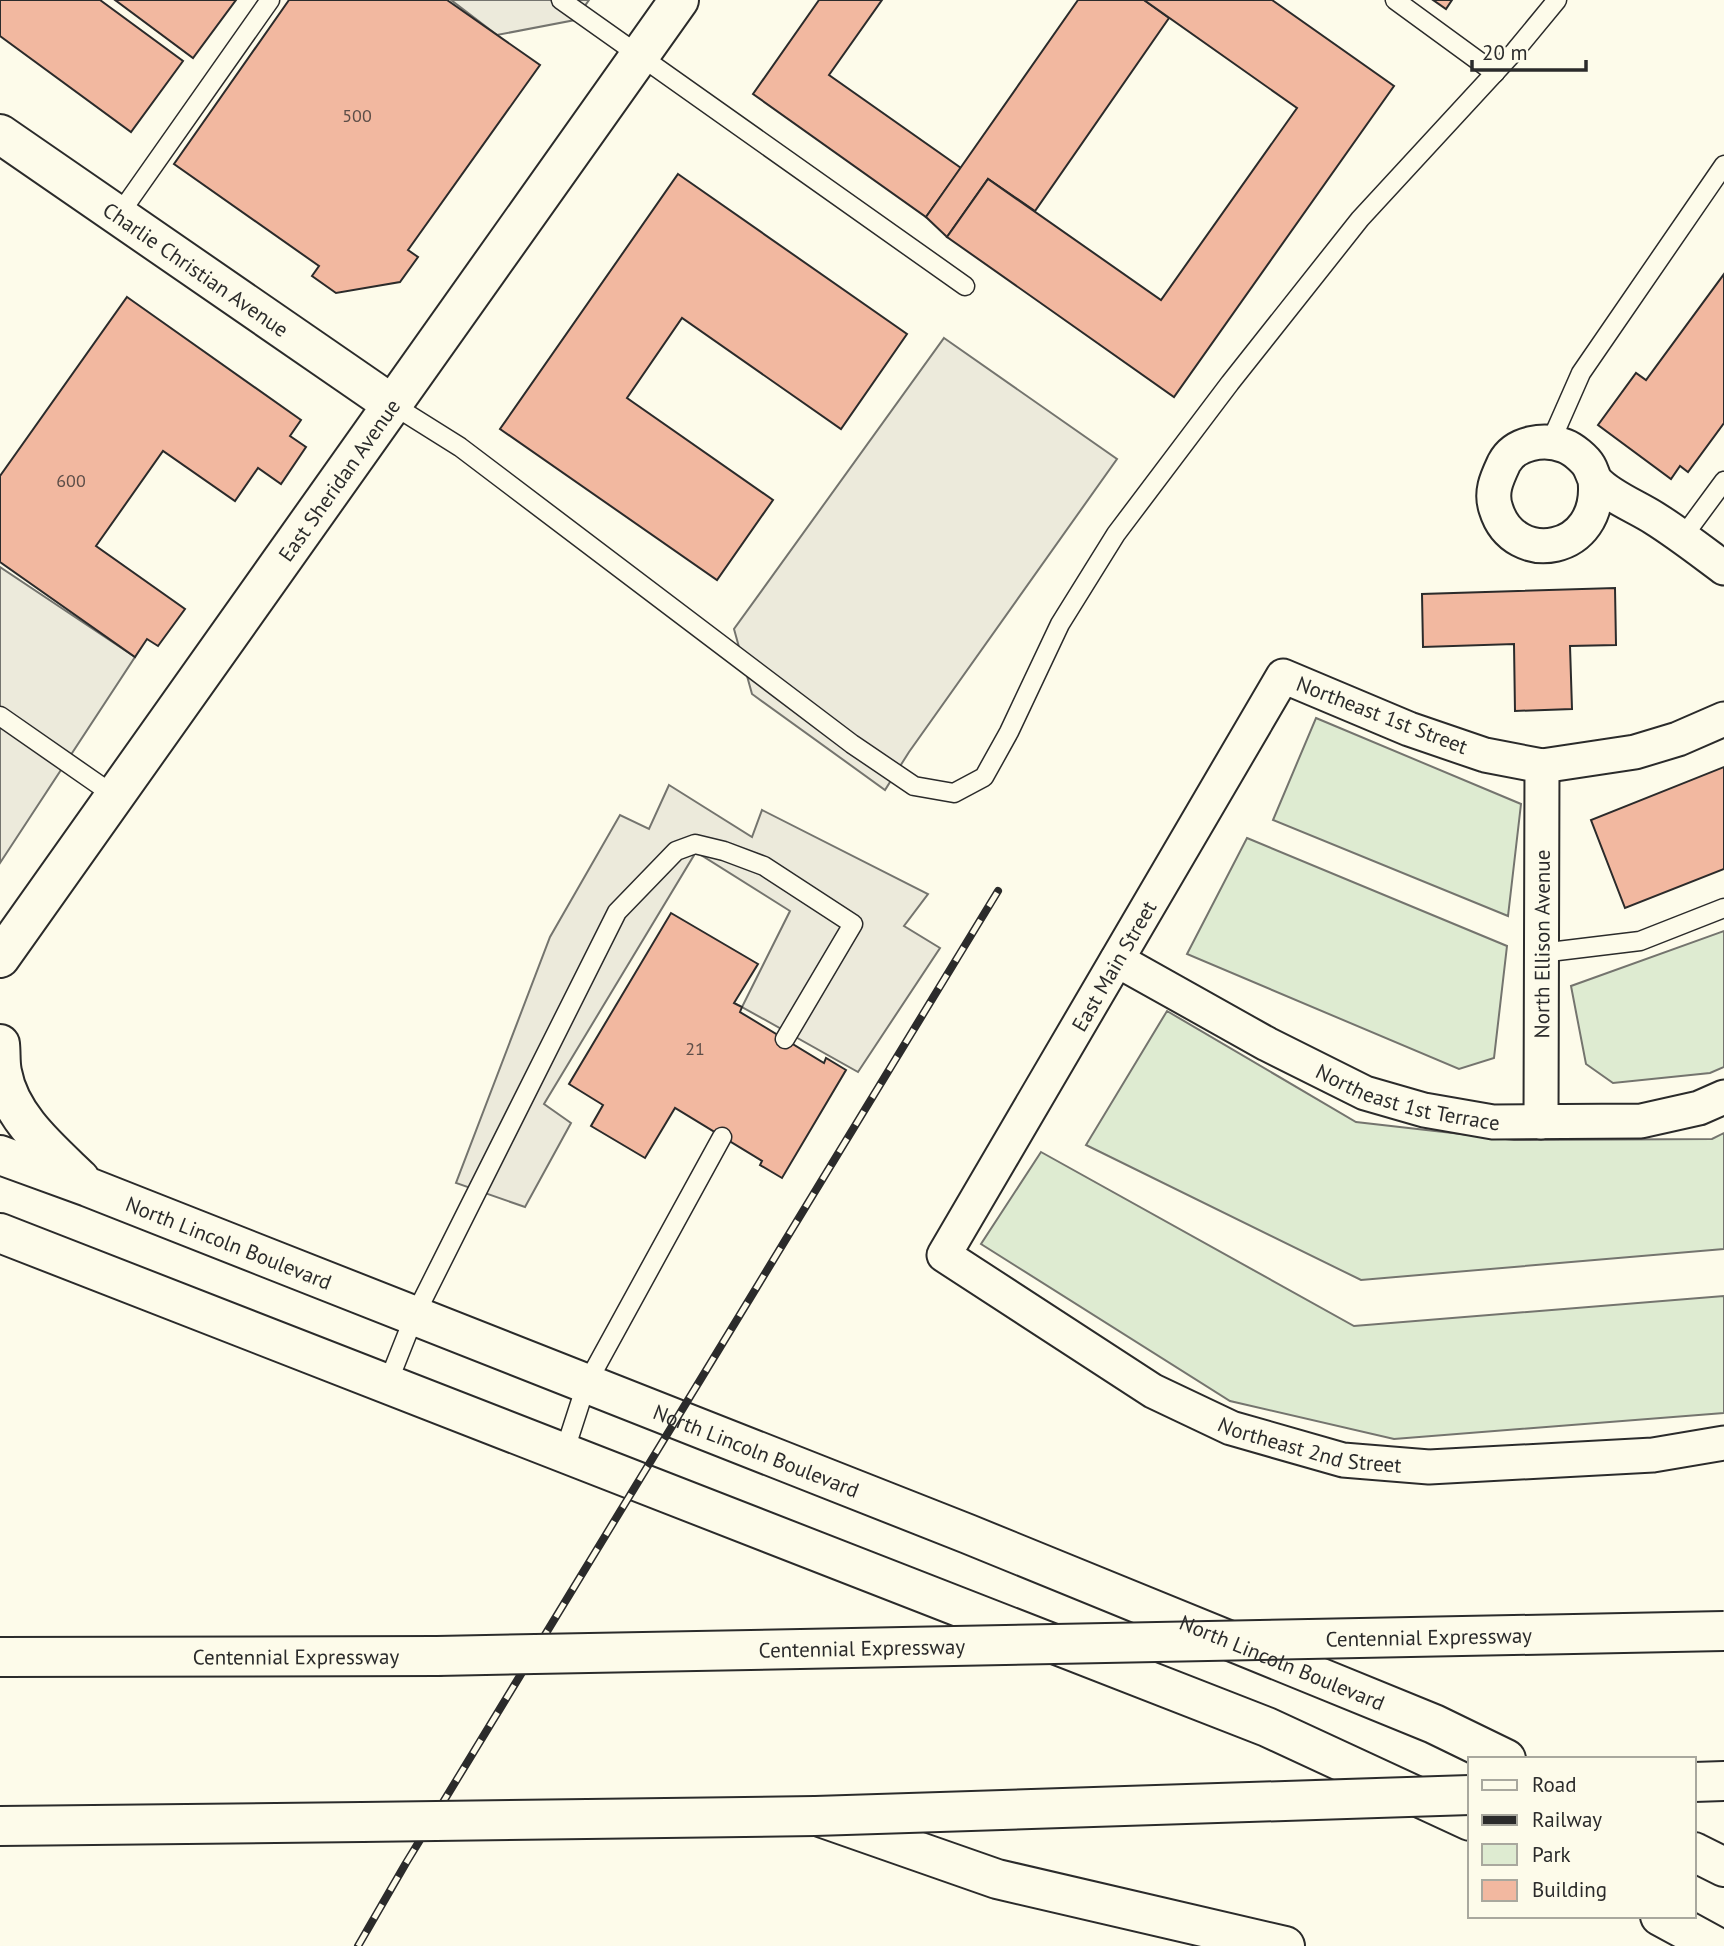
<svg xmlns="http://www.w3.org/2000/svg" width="1724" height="1946" viewBox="0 0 1724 1946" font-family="'PT Sans',sans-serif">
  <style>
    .green { fill: #deebd1; stroke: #74746e; stroke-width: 2 }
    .parking { fill: #eceadb; stroke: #74746e; stroke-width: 2 }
    .building { fill: #f2b8a0; stroke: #2b2b2b; stroke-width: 2 }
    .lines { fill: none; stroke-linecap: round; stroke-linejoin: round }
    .lane-casing { stroke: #2b2b2b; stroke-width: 21 }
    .street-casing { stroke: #2b2b2b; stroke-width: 37 }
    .secondary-casing { stroke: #2b2b2b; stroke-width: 42 }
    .primary-casing { stroke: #2b2b2b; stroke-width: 42 }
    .highway-casing { stroke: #2b2b2b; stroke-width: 42 }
    .lane { stroke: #fdfbea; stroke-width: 18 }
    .street { stroke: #fdfbea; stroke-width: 33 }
    .secondary { stroke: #fdfbea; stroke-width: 38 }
    .primary { stroke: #fdfbea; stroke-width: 38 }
    .highway { stroke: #fdfbea; stroke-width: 38 }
    .rail-casing { stroke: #2b2b2b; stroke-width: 8 }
    .rail { stroke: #fdfbea; stroke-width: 5; stroke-dasharray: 16; stroke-linecap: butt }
    .highway-bridge-casing { stroke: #2b2b2b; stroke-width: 42; stroke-linecap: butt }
    .highway-bridge { stroke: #fdfbea; stroke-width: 38 }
    .labels { text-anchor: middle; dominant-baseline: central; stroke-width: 5; stroke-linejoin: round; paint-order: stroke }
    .number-label { font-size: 18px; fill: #5d4e48 }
    .street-label { font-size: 21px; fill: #2b2b2b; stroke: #fdfbea }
  </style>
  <rect width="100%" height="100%" fill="#fdfbea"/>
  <g class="green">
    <polygon points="1316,718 1521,804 1508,916 1273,820"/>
    <polygon points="1247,838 1507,946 1494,1058 1459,1069 1187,954"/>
    <polygon points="1724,931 1724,1067 1710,1073 1613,1083 1586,1064 1571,986"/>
    <polygon points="1167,1011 1356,1122 1514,1140 1712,1139 1724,1133 1724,1249 1361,1280 1086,1145"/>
    <polygon points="1041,1152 1354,1326 1724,1296 1724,1413 1394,1439 1230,1401 981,1244"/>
  </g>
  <g class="parking">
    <polygon points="451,0 589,0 575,20 497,35"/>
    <polygon points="944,338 1117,459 909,752 885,790 752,694 734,629"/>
    <polygon points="0,567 135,657 0,863"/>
    <polygon points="669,785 752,837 762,810 928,894 904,926 940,948 858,1072 742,1007 790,911 696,852 544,1104 571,1123 525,1207 456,1183 550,937 620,815 649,829"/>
  </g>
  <g class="building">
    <polygon points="0,0 100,0 183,61 131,132 0,36"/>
    <polygon points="115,0 236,0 193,58"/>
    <polygon points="289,0 447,0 540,65 408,250 418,257 400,282 336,293 312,276 319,266 174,164"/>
    <polygon points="819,0 882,0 829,75 961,168 926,217 753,94"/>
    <polygon points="1078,0 1144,0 1169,18 1035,211 988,179 947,237 926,217"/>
    <polygon points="1144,0 1272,0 1394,86 1174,397 947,237 988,179 1161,300 1297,108"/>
    <polygon points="1433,0 1452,0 1446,9"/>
    <polygon points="678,174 907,334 841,429 682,318 627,398 773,500 717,580 500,429"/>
    <polygon points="1724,274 1724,423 1688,472 1680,466 1671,479 1598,425 1636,373 1646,380"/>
    <polygon points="127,297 301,420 290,436 306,447 281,484 258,468 235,501 163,451 96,546 185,609 158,646 147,639 135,657 0,562 0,476"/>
    <polygon points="1615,588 1616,645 1570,646 1572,709 1515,711 1514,644 1423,647 1422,594"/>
    <polygon points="1724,767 1724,869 1625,908 1591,820"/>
    <polygon points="671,913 758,964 734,1003 742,1007 740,1012 824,1063 826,1058 846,1070 782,1178 760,1165 762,1161 675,1108 645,1158 591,1126 603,1105 569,1084"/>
  </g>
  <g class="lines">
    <g class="lane-casing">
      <g id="lane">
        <polyline points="561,0 965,286"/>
        <polyline points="1395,0 1495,73"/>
        <polyline points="118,216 270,0"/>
        <polyline points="393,405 460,447 852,744 914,786 954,793 984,777 1009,732 1060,624 1116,534 1230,383 1360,219 1515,51 1557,0"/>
        <polyline points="1551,441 1581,373 1724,165"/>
        <polyline points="1682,538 1724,481"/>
        <polyline points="0,716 115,796"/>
        <polyline points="1541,953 1640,941 1724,908"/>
        <polyline points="387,1385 414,1317 617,912 676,851 695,844 724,851 764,866 853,924 785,1039"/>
        <polyline points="564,1453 586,1385 722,1137"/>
      </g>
    </g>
    <g class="street-casing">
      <g id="street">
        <path d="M1595,480C1603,554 1514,568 1496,509C1490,492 1497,478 1504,463C1515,442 1545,438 1565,446C1573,449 1585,459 1589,466C1592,471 1593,477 1596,481C1609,496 1637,507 1654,518C1678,533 1701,551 1724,568"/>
        <path id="s1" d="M1724,719L1678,739L1635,752L1542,766L1485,755L1409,729L1283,676L944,1255L1153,1391L1231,1428L1343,1460L1429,1467L1653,1455L1724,1443"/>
        <path id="s2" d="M1117,960L1267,1044L1365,1093L1424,1110L1493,1122L1641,1121L1699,1108L1724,1097"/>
        <path id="s3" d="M1541,1122L1542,766"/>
      </g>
    </g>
    <g class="secondary-casing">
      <g id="secondary">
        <path id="s4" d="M0,134L393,405"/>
        <path id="s5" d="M0,958L679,0"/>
      </g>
    </g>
    <g class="primary-casing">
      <g id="primary">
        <path d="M0,1044C1,1053 0,1063 2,1072C10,1117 49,1149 80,1179"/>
        <path id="s6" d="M0,1155L88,1187L968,1534L1434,1724L1506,1759"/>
        <polyline points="0,1233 1267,1727 1470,1821"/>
        <polyline points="1694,1852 1724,1867"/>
        <polyline points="1660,1916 1715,1946"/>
      </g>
    </g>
    <g class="highway-casing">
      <g id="highway">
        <path id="s7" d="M0,1657L437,1656"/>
        <polyline points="1694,1782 1724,1781"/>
        <polyline points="817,1816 997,1879 1285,1946"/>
        <polyline points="0,1826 362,1822"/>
      </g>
    </g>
    <use href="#lane" class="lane"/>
    <use href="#street" class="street"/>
    <use href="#secondary" class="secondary"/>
    <use href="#primary" class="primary"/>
    <use href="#highway" class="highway"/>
    <g class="rail-casing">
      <polyline id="rail" points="358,1946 406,1863 998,891"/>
    </g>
    <use href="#rail" class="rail"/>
    <g class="highway-bridge-casing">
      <g id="highway-bridge">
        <path id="s8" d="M437,1656L1724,1631"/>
        <polyline points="362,1822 815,1816 1470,1795"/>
      </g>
    </g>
    <use href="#highway-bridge" class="highway-bridge"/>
  </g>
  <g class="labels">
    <g class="number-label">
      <text x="357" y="115">500</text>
      <text x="71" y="480">600</text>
      <text x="695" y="1048">21</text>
    </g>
    <g class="street-label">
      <text stroke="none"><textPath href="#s4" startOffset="238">Charlie Christian Avenue</textPath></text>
      <text stroke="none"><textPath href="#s5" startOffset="586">East Sheridan Avenue</textPath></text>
      <text transform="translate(1382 715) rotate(21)">Northeast 1st Street</text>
      <text stroke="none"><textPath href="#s3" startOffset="178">North Ellison Avenue</textPath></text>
      <text transform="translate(1114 966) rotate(-60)">East Main Street</text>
      <text stroke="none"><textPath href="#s2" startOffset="324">Northeast 1st Terrace</textPath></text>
      <text stroke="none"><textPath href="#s6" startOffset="245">North Lincoln Boulevard</textPath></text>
      <text stroke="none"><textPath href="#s1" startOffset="1552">Northeast 2nd Street</textPath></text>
      <text stroke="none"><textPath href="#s6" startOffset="812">North Lincoln Boulevard</textPath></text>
      <text stroke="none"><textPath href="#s8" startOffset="992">Centennial Expressway</textPath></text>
      <text stroke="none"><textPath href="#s8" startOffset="425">Centennial Expressway</textPath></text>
      <text stroke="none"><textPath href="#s7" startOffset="296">Centennial Expressway</textPath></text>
      <text stroke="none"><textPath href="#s6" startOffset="1379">North Lincoln Boulevard</textPath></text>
    </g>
  </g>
  <rect x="1468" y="1757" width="228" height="161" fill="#fdfbea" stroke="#a9a89e" stroke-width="2"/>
  <rect x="1482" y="1780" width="35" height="10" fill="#fdfbea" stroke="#a9a89e" stroke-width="2"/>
  <text x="1532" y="1792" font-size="21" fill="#2b2b2b">Road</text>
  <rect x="1482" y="1815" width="35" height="10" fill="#2b2b2b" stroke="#a9a89e" stroke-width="2"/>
  <text x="1532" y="1827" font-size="21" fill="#2b2b2b">Railway</text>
  <rect x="1482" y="1844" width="35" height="21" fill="#deebd1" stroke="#a9a89e" stroke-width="2"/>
  <text x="1532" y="1862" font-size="21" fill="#2b2b2b">Park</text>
  <rect x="1482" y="1880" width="35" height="21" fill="#f2b8a0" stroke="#a9a89e" stroke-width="2"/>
  <text x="1532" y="1897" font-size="21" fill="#2b2b2b">Building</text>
  <path d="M1472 60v10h114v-10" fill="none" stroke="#2b2b2b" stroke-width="3.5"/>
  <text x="1482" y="60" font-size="21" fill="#2b2b2b" stroke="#fdfbea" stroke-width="5" paint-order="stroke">20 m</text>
</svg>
